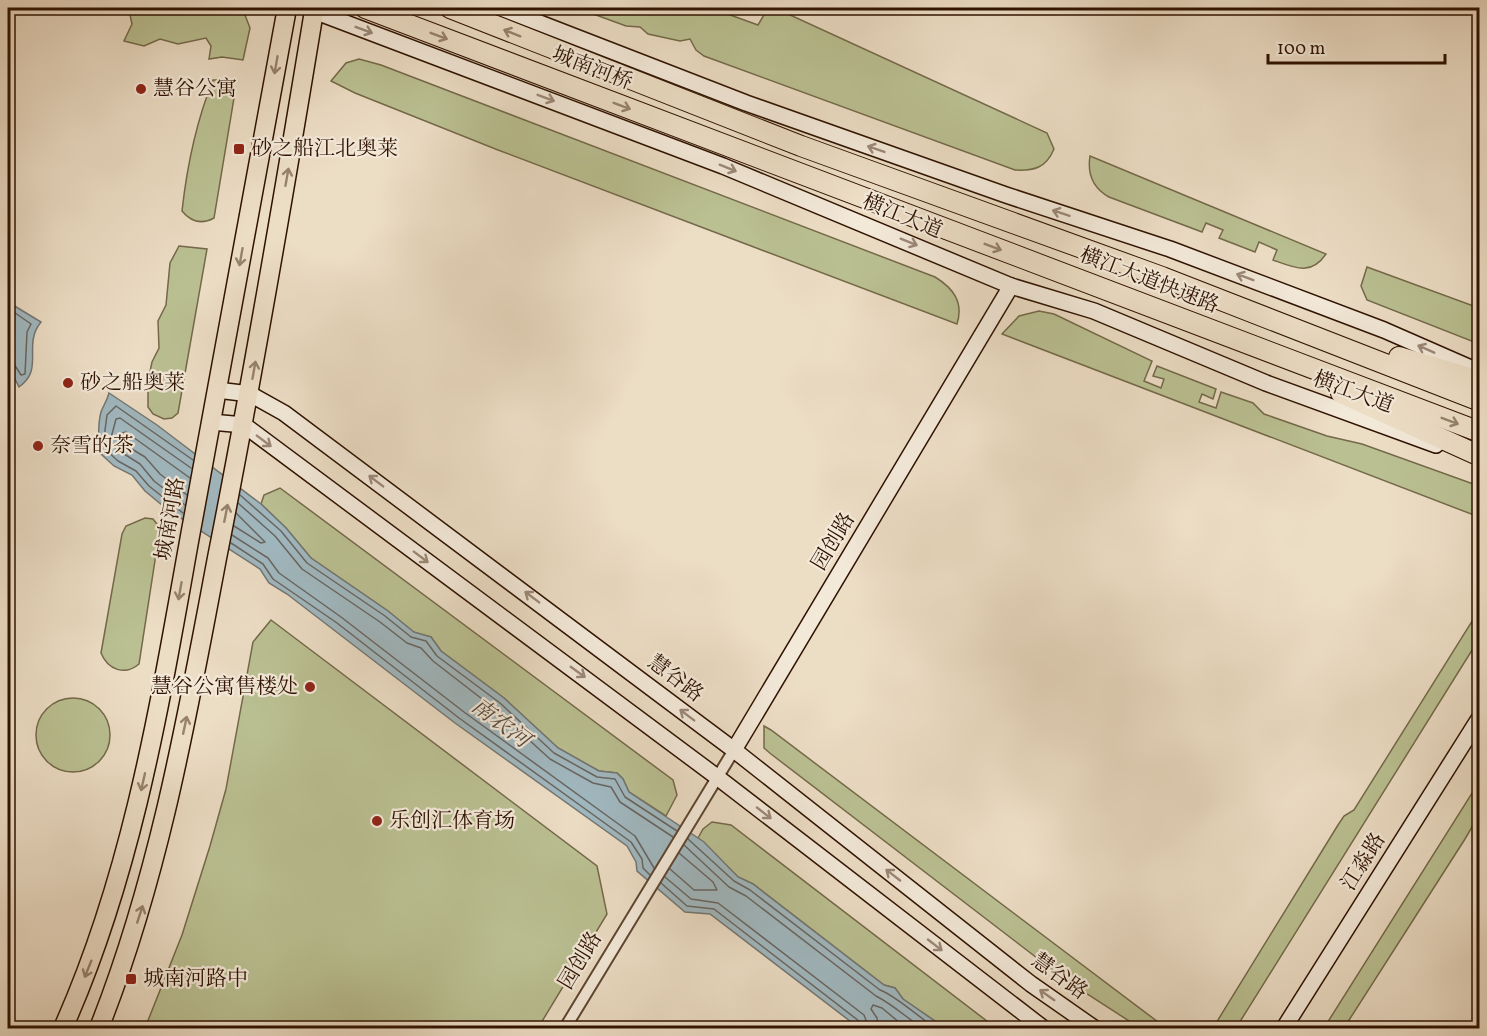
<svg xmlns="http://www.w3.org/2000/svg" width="1487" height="1036" viewBox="0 0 1487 1036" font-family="Vollkorn,'Noto Serif SC',serif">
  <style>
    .green { fill: #bac092; stroke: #746949; stroke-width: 1.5 }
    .water { fill: #a0b8c0; stroke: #737673; stroke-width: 1.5 }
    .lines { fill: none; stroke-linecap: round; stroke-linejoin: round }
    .shore { stroke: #686560; stroke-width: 1.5 }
    .street-casing { stroke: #5e4531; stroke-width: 14 }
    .secondary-casing { stroke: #2f1200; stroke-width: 18 }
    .primary-casing { stroke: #2f1200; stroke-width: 21 }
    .highway-casing { stroke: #2f1200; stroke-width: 22 }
    .street { stroke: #f3e9d9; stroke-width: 10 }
    .secondary { stroke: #f3e9d9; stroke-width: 15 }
    .primary { stroke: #ecddc5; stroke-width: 18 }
    .highway { stroke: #ecddc5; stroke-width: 20 }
    .oneway { stroke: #9b8877 }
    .oneway2 { stroke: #97826c }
    .poi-dot { fill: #8f2418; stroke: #f3e9d9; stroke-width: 2 }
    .labels { text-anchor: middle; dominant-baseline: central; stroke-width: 4.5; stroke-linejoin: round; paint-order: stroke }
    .street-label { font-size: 21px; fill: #2f1200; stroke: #f3e9d9 }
    .poi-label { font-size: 21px; fill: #2f1200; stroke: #f3e9d9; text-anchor: start }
    .water-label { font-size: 22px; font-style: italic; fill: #574c43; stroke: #f3e9d9 }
  </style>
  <rect width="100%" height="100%" fill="#ecddc5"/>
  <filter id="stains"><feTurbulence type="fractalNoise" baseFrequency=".00333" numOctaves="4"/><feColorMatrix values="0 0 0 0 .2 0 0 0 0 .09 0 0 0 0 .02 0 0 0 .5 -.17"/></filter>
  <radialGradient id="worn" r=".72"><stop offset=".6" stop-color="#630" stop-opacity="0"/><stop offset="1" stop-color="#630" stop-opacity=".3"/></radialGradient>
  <g class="green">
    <polygon points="125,8 228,8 245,15 250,28 243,60 222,57 209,59 211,46 206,38 178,44 160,39 144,46 124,41 132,24 129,10"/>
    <path d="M577,8H711L758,25L768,8H775L1047,133L1054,149C1046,168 1034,171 1015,170L704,56L696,50L690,39L680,41L648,34L640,27L626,26Z"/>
    <path d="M359,59L381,65L935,277C953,288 964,302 957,324L498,150L355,93L331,81L346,63Z"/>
    <path d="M213,80H227L235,92L214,218C201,225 191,222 182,211C187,166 196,122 213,80Z"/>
    <path d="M1090,156L1326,254C1311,276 1295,268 1273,260L1277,250L1259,242L1255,252L1219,238L1223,230L1206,223L1202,232L1109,197C1093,188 1087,175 1090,156Z"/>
    <polygon points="179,246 207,249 178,413 172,418 164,419 153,414 148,407 148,381 152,362 159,348 158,321 166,305 170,263"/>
    <polygon points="1367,267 1479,308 1479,344 1367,300 1361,286"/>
    <polygon points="1039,311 1054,314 1152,361 1144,381 1161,388 1164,379 1153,376 1157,366 1216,389 1213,399 1202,394 1199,402 1216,408 1221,392 1253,403 1264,414 1327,436 1362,444 1479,486 1479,517 1002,334 1019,316"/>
    <polygon points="280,488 673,780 677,795 666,816 629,792 623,779 617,773 599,771 558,748 504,698 441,651 431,637 414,633 388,611 311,558 286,528 261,504 264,495"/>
    <path d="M145,518L153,519L160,528L139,664C125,676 108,670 101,653L122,534L126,526Z"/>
    <polygon points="1479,610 1479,639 1236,1028 1213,1028 1338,825 1344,816 1354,810"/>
    <polygon points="271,620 597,866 607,914 538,1028 145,1028 182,935 210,846 226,789 253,642"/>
    <circle cx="73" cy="735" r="37"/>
    <polygon points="764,726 771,730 1166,1028 1140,1028 1067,981 771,754 764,748"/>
    <polygon points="1479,782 1479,815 1465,839 1344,1028 1324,1028"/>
    <polygon points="712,822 731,825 996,1028 945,1028 903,999 895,988 884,985 753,884 738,877 698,838 703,829"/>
  </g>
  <g class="water">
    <path d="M8,302L41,322C22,345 45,369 19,387L8,365Z"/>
    <path d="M109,393L157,425L261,504L286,528L311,558L388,611L414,632L431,637L441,651L504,698L558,748L599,771L617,773L623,779L629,792L704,842L738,877L753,884L884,985L895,988L903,999L945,1028H859L710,914L685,912L637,871L636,862L627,846L455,723L287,594L269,583L260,569L168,510L145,491L132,475L114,466L100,453C98,442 98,423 101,412C103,406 107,401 109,393Z"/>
  </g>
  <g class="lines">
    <g class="shore">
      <polyline points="8,308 31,324 27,332 25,374 21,375 14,364 8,363"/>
      <polyline points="187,495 160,474 145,457 122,443 122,433 126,432 190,478"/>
      <polyline points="240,495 281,531 307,563 385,616 411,637 426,641 437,656 500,703 554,753 597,777 615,779 625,797 677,831"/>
      <polyline points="238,503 275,536 302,569 380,622 407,643 421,648 433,661 495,709 550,759 593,783 611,787 620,802 673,837"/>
      <polyline points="185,505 154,481 140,464 113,447 111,438 116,419 120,418 191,468"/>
      <polyline points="183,513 149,486 136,471 118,461 106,450 104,438 107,415 116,406 193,460"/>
      <polyline points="234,526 261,543 265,542 236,513"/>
      <polyline points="232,535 268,558 279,573 341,617 464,712 635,836 654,868"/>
      <polyline points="231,543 263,564 273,579 337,623 459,718 631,842 642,859 643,868 650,875"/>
      <path d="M688,839L734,881L750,890L880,990C896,996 919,1017 935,1028"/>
      <path d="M684,845L729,887L746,896L876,996C892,1004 906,1017 922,1028"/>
      <polyline points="670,869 694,890 717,890 713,882 679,853"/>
      <polyline points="665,877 691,899 718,903 864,1015 869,1028"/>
      <polyline points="661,883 687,906 714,909 859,1021 862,1028"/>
      <polyline points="878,1028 877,1018 871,1009 873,1005 882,1008 906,1028"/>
    </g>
    <g class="street-casing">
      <polyline id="street" points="565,1028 734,750"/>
    </g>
    <g class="secondary-casing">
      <g id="secondary">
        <polyline points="310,8 314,11 723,166 1011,286 1094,311 1266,383 1436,445"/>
        <polyline points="501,8 746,103 1006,195 1170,249 1384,330 1480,372"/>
        <polyline points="217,390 250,394 284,413 734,750 1031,984 1094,1028"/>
        <polyline points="211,422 244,425 717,777 1043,1028"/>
        <polyline points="734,750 1011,286"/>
        <polyline points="1284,1028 1480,717"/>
      </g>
    </g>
    <g class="primary-casing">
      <g id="primary">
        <path d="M63,1028C133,872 160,703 190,536C221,359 254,183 287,8"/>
        <path d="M99,1028C159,877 187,717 217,558C253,376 284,194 314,11"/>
      </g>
    </g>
    <g class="highway-casing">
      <g id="highway">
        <polyline points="365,8 1480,432"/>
        <polyline points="450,8 801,146 1162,277 1480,401"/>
        <polyline points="1399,357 1480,381"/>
        <polyline points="1341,393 1480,456"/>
      </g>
    </g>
    <use href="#street" class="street"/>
    <use href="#secondary" class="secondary"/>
    <use href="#primary" class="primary"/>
    <use href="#highway" class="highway"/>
  </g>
  <defs><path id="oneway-shaft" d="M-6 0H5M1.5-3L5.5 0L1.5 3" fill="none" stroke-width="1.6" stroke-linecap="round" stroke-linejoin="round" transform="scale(1.5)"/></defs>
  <g class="oneway">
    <use href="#oneway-shaft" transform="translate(364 30) rotate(20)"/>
    <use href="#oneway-shaft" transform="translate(546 98) rotate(21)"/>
    <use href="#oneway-shaft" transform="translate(876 149) rotate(-161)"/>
    <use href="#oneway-shaft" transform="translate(728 168) rotate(22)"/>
    <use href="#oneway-shaft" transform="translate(1061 213) rotate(-162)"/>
    <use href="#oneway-shaft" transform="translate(909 242) rotate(22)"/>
    <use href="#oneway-shaft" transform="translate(1245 277) rotate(-159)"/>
    <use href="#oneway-shaft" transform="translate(1426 349) rotate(-156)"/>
    <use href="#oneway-shaft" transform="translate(264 441) rotate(37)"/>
    <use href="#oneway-shaft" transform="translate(376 481) rotate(-143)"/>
    <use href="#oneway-shaft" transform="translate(421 557) rotate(37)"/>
    <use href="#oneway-shaft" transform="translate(532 597) rotate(-143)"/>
    <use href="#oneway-shaft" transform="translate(578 672) rotate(36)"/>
    <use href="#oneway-shaft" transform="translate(687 715) rotate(-143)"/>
    <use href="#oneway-shaft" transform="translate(764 813) rotate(38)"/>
    <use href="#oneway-shaft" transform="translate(893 875) rotate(-142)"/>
    <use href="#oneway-shaft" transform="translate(935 945) rotate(38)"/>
    <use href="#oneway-shaft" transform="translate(1047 995) rotate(-145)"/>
  </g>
  <g class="oneway2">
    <use href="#oneway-shaft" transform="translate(512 33) rotate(-158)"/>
    <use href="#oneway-shaft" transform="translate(439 36) rotate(21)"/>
    <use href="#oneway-shaft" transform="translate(276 65) rotate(100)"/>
    <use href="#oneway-shaft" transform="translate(622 106) rotate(21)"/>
    <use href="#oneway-shaft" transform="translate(287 177) rotate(-80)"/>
    <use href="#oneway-shaft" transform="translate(993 247) rotate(21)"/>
    <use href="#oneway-shaft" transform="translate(241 257) rotate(100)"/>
    <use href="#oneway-shaft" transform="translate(254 370) rotate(-80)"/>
    <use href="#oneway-shaft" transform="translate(1450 421) rotate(21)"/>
    <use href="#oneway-shaft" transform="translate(226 513) rotate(-79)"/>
    <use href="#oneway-shaft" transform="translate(180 591) rotate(100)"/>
    <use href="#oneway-shaft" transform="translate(185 725) rotate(-78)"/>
    <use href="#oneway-shaft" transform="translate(143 782) rotate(103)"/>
    <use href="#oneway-shaft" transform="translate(140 914) rotate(-72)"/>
    <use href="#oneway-shaft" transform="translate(88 969) rotate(112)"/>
  </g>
  <g class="poi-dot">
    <circle cx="141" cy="89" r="6"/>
    <rect x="233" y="143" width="12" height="12" rx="3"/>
    <circle cx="68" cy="383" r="6"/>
    <circle cx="38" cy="446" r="6"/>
    <circle cx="310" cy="687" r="6"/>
    <circle cx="377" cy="821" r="6"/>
    <rect x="125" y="973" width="12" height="12" rx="3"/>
  </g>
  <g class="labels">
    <g class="street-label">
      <text transform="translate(592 69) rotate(21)">城南河桥</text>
      <text transform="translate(902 217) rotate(22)">横江大道</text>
      <text transform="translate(1149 281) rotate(21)">横江大道快速路</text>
      <text transform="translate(1353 393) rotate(20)">横江大道</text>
      <text transform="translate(171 519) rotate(-80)">城南河路</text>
      <text transform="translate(834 542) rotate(-59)">园创路</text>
      <text transform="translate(675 679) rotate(37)">慧谷路</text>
      <text transform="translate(1364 862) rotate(-58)">江淼路</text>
      <text transform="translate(581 961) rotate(-59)">园创路</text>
      <text transform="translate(1059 977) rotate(36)">慧谷路</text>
    </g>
    <g class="poi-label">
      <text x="153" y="89">慧谷公寓</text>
      <text x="251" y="149">砂之船江北奥莱</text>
      <text x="80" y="383">砂之船奥莱</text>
      <text x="50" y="446">奈雪的茶</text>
      <text x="298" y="687" text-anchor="end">慧谷公寓售楼处</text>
      <text x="389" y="821">乐创汇体育场</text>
      <text x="143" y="979">城南河路中</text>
    </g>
    <g class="water-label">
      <text transform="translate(500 724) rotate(37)">南农河</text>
    </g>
  </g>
  <rect width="1487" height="1036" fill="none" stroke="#ecddc5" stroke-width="30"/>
  <rect x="9" y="9" width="1469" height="1018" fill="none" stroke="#2f1200" stroke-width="3"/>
  <rect x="15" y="15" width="1457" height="1006" fill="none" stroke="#2f1200" stroke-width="1.5"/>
  <path d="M1268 54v9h177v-9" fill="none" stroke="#2f1200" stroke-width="3"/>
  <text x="1277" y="54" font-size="18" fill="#2f1200" stroke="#f3e9d9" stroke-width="4.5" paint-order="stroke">100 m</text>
  <rect width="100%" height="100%" filter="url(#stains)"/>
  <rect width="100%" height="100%" fill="url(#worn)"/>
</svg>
